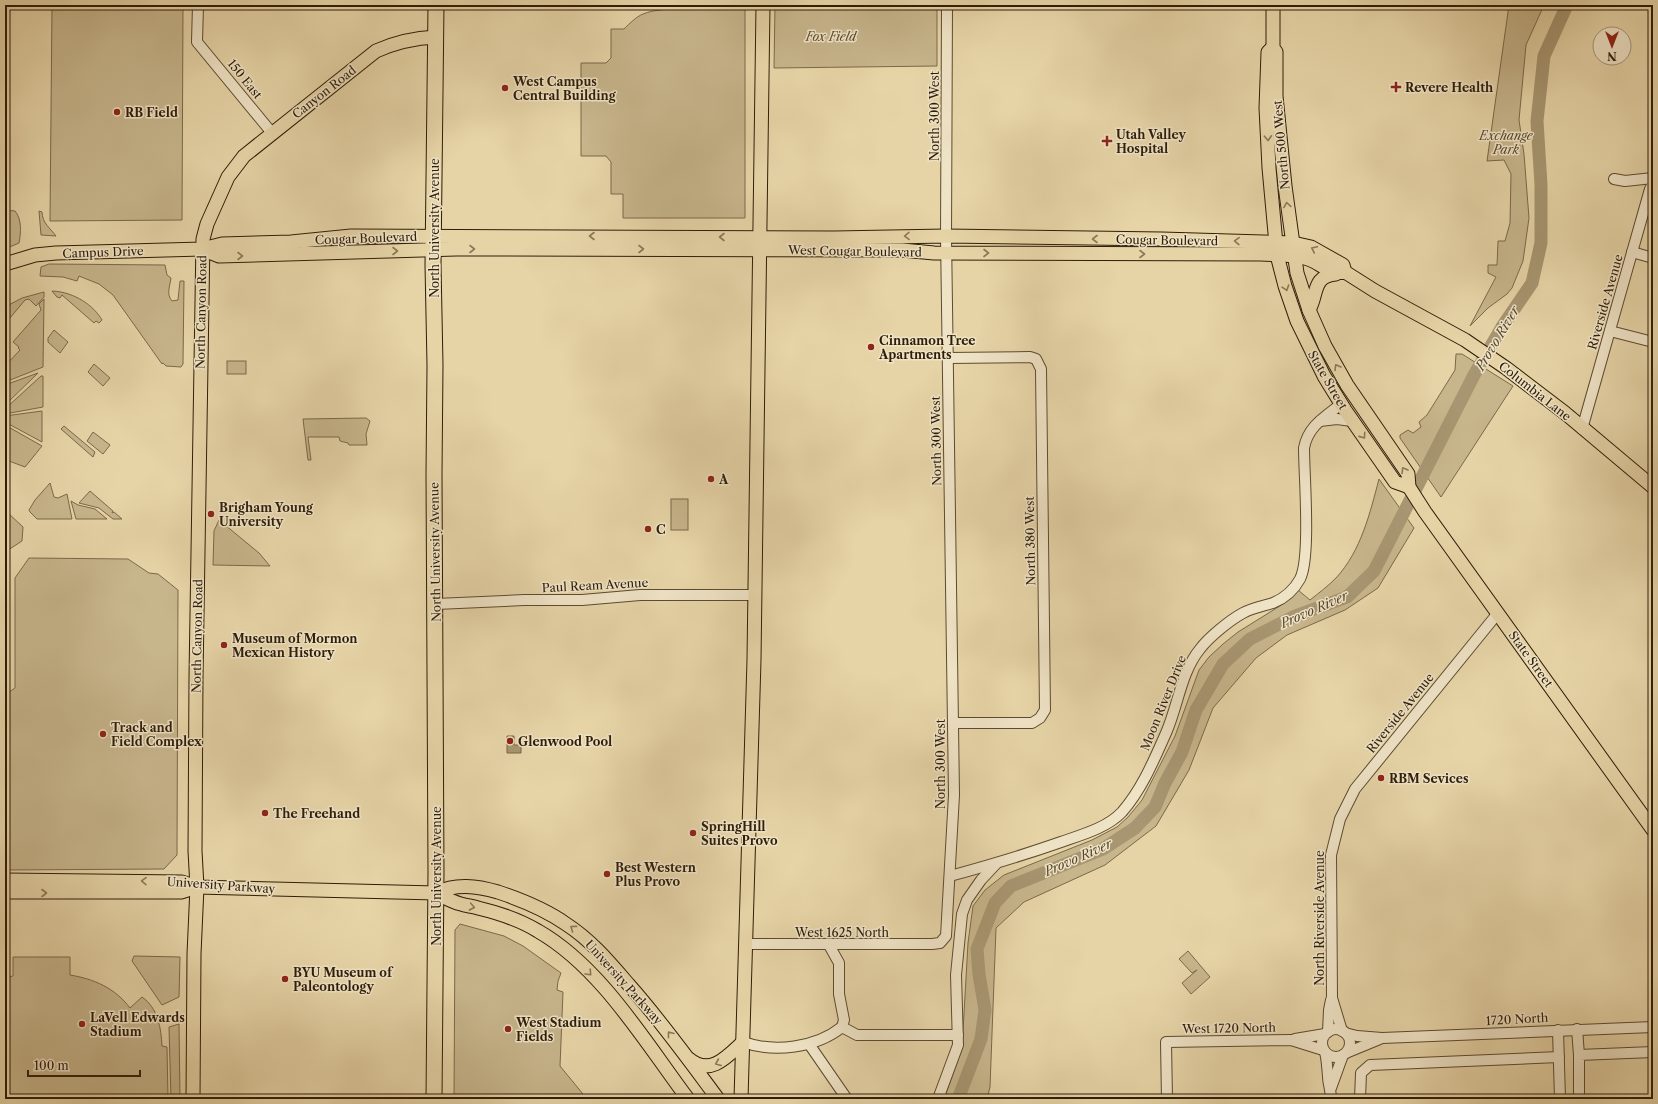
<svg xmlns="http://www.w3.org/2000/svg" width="1658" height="1104" viewBox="0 0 1658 1104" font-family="'Libre Caslon Text',serif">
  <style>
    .green { fill: #c7b58c; stroke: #7a694a }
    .water { fill: #a79671; stroke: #776647 }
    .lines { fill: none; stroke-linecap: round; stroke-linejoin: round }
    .river { stroke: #a79671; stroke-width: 13 }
    .minor-casing { stroke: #5c4b30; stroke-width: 12 }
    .major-casing { stroke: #2e1d08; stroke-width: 15 }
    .highway-casing { stroke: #2e1d08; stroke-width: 17 }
    .minor { stroke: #efe3c6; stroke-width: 10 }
    .major { stroke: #e6d4a7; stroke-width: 13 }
    .highway { stroke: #e6d4a7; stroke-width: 15 }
    .oneway { stroke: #8a7858 }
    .poi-dot { fill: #8f2418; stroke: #efe3c6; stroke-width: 1.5 }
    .labels { text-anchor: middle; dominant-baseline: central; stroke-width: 3; stroke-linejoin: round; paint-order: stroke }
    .park-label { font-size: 12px; font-style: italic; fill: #5c4b30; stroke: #efe3c6 }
    .street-label { font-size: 12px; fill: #2e1d08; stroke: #efe3c6 }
    .poi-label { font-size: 12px; font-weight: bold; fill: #2e1d08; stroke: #efe3c6; text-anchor: start }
    .water-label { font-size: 13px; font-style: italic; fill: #58472d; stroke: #efe3c6 }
  </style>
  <rect width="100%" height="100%" fill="#e6d4a7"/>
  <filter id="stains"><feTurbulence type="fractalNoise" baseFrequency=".005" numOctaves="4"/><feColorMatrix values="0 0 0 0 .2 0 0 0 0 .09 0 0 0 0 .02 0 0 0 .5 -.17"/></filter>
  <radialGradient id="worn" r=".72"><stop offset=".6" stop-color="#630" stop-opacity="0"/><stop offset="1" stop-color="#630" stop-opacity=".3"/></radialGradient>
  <g class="green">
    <polygon points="52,5 183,5 182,220 50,221"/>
    <polygon points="697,5 747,5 747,9 697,8"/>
    <polygon points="775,5 937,5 937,66 774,68"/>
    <polygon points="1509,5 1544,5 1526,45 1519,120 1524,154 1529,218 1523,261 1512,288 1507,294 1488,308 1470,326 1496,277 1488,273 1488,265 1497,265 1498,241 1505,241 1510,223 1511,174 1504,160 1487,161"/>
    <path d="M745,9V218H623V194H611V162L606,156H581V63H606L611,58V29H624C630,23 636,17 643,14C664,5 720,9 745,9Z"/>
    <path d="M5,210L15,211C22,219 21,233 19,243L5,249Z"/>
    <path d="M39,211L42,212C42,223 51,229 56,236L41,235Z"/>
    <path d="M49,264L165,265L167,275L171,278C170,286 166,294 172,301L178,300L180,281H184L183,364L181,367L166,366L163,363L162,364L113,295L99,284L79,276L77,281L63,277L40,276L41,267Z"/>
    <path d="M52,291C75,292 94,306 102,320L99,323L96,321L94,323L62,295L60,298L57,297Z"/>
    <polygon points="44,292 44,297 36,306 29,299 25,300 5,324 5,307 22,298"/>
    <polygon points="44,299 43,367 5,382 5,366 20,350 18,348 19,347 13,342 41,310 39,304"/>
    <polygon points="54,330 68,342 60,353 48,342 48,338"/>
    <polygon points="1456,354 1462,354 1513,386 1441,497 1400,438 1400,435 1408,430 1413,433 1421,427 1419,422 1427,415 1455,370"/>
    <rect x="227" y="361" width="19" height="13"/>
    <polygon points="94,364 110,378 103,386 88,372"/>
    <polygon points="38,373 5,405 5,385"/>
    <polygon points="41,376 43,376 43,407 5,414 5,409"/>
    <polygon points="42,411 42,442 5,422 5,416"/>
    <polygon points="366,418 370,421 366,434 367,445 349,445 348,443 340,441 339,437 308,437 311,460 308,460 303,419"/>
    <polygon points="5,425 42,446 25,467 9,461 5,446"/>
    <polygon points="64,426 95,452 93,457 61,429"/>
    <polygon points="93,432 110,445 103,454 87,441"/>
    <path d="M1379,479L1414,528L1378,588L1345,610L1287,635L1256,658L1213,708L1189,770L1156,826L1105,865L1024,902L996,928L990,1087L987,1099H944L962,1049L968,943L973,906L985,890L1004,875L1092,840L1117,827L1128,817L1142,800L1175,736L1199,670L1209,657L1223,644L1238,632L1283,604L1298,590L1310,600C1319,593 1328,586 1336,578C1361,551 1370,513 1379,479Z"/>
    <polygon points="50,483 54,497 58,498 67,494 72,519 37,519 30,512 29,510 35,500"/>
    <polygon points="90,491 113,511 112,513 114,512 122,519 113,519 99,508 79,503"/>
    <rect x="671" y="499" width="17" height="31"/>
    <polygon points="71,501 78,505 95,509 107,519 76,519"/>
    <polygon points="8,513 23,527 22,541 5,552 5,517"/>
    <polygon points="219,520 259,553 270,566 213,565 214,531"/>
    <polygon points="29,558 128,559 149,573 158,574 178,590 177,855 164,869 5,870 5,695 15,688 15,578"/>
    <polygon points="460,924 504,936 523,946 561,973 558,981 557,990 563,992 560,1066 587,1099 454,1099 455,930"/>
    <polygon points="1188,951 1210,977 1191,994 1182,983 1197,970 1192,973 1179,959"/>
    <polygon points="134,956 180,957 179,997 162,1005 132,961"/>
    <path d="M13,957H70V975C94,979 115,988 130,1008L142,997C158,1008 161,1028 162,1046L167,1047L168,1099H5V978L13,976Z"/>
    <polygon points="179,1024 180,1099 171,1099 169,1027"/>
  </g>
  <polygon class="water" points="507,736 514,736 514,745 521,745 521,753 507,753"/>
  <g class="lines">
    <polyline class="river" points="958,1099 981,1039 985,1010 979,974 977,949 995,903 1011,886 1103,849 1135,828 1155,807 1165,783 1182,752 1196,710 1223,664 1250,639 1295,616 1347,597 1374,571 1474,375 1502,327 1532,283 1541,243 1541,185 1537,121 1544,56 1567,5"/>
    <g class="minor-casing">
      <g id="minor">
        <polyline points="198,5 197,42 272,133"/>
        <polyline points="1614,179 1625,181 1653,178"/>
        <polyline points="1632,252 1653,258"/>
        <polyline points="1610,331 1653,342"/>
        <polyline points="948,358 1030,357 1036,359 1041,369 1045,710 1040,718 1032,723 954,723"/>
        <polyline points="1320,421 1337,419 1352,421"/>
        <polyline points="1582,429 1650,189 1653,184"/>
        <polyline points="436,604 524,600 582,600 640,595 756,595"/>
        <path d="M950,876C987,866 1024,855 1061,842C1081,835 1107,828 1122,812C1142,789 1154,760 1166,733C1178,706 1181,672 1200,649C1209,637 1230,620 1243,613C1252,608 1263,606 1273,603C1285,598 1294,590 1300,579C1311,558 1304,475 1304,448C1308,426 1325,417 1341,404"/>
        <polyline points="745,944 932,944 940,943 946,936 954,795 946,236 947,5"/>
        <polyline points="829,945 839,963 839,994 844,1020 842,1027"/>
        <polyline points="1577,1029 1579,1055"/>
        <circle cx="1336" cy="1043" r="14"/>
        <polyline points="1558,1030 1560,1099"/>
        <polyline points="1342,1031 1332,998 1331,855 1340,819 1355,789 1498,613"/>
        <polyline points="1328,1032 1329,1010 1331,1000"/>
        <polyline points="1345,1033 1357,1036 1382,1038 1653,1027"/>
        <polyline points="1295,1039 1325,1034"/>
        <path d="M743,1042C774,1053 816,1048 842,1027L857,1035H958"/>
        <polyline points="809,1044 847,1099"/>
        <path d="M1325,1052C1327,1060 1327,1067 1328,1076C1328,1084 1331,1090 1331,1099"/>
        <polyline points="1346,1053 1380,1039"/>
        <polyline points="1331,1088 1343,1055"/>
        <polyline points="938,1099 958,1045 956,975 962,914 967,900 981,880 996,864"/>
        <polyline points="1167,1099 1166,1042 1291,1040 1323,1050"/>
        <polyline points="1360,1099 1361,1073 1370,1065 1559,1057"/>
        <polyline points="1579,1099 1579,1055 1653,1052"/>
      </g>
    </g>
    <g class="major-casing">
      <g id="major">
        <polyline points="1273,5 1273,48 1276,52 1276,96 1285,186 1297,273 1309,310 1325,346 1347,385 1408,474 1409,487 1425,512 1653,830"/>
        <polyline points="1271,49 1268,52 1266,108 1269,168 1277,255 1285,286 1297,321 1324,376 1345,410 1395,482 1409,487"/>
        <path d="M202,249L219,256L456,249L902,250L934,253L1261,254C1277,255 1293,254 1308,259C1323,264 1328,275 1345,272"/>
        <polyline points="5,264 35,255 56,253 202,249 222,244 291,242 351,236 834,238 946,236 1162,239 1293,243 1311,247 1343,265 1345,272 1375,291 1465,340 1506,368 1565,413 1653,487"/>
        <path d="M1309,310C1318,294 1312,276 1336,274"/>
        <path d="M5,880L182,882L197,887L436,893C444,897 452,902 461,904C466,906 473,906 478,908C499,913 520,920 538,931C601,967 645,1042 688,1099"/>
        <polyline points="5,892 181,892 197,887"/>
        <path d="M436,893C456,883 477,886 498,892C522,900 545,909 566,924C591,940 610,963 629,985C661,1021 689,1060 718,1099"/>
        <path d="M689,1059C710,1077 728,1056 743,1042"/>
        <path d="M193,1099L194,954L197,887L195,851L196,677L203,239L207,224L228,177L244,156L376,51C396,42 414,38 436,37"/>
        <polyline points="741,1099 754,660 763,5"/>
      </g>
    </g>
    <g class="highway-casing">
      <polyline id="highway" points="434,1099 436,872 434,474 435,365 433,265 436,5"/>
    </g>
    <use href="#minor" class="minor"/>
    <use href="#major" class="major"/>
    <use href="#highway" class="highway"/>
  </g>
  <defs><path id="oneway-chevron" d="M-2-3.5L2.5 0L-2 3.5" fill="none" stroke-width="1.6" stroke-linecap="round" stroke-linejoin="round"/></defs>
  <g class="oneway">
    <use href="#oneway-chevron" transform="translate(1268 138) rotate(87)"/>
    <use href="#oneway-chevron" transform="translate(1287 205) rotate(-99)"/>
    <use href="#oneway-chevron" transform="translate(592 236) rotate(-180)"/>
    <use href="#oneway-chevron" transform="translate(907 236) rotate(179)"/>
    <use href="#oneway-chevron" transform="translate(722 237) rotate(-180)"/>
    <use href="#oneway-chevron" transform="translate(1095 239) rotate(-180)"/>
    <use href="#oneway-chevron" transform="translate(1237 241) rotate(-178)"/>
    <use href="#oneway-chevron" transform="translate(472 249)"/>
    <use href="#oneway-chevron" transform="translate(641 249)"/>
    <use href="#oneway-chevron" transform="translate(1314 249) rotate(-155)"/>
    <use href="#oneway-chevron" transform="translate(395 251)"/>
    <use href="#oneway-chevron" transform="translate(986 253)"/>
    <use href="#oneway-chevron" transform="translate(1142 254)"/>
    <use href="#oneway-chevron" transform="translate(240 256)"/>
    <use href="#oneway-chevron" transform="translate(1286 288) rotate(72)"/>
    <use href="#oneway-chevron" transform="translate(1337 367) rotate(-121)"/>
    <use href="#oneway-chevron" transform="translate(1363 436) rotate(55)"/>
    <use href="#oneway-chevron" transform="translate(1404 470) rotate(-121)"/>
    <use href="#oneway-chevron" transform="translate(144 881) rotate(-179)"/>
    <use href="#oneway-chevron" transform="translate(44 893)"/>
    <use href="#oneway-chevron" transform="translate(472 907) rotate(11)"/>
    <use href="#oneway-chevron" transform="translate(573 928) rotate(-144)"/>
    <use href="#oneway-chevron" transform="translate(589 973) rotate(47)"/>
    <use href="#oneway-chevron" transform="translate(670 1034) rotate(-128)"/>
    <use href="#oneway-chevron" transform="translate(718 1063) rotate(157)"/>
  </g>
  <g class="poi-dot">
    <path d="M1394 81h4v4h4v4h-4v4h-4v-4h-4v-4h4z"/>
    <circle cx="505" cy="88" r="4"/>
    <circle cx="117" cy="112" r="4"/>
    <path d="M1105 135h4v4h4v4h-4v4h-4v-4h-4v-4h4z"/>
    <circle cx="871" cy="347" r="4"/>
    <circle cx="711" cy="479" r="4"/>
    <circle cx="211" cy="514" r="4"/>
    <circle cx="648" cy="529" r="4"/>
    <circle cx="224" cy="645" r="4"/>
    <circle cx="103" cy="734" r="4"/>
    <circle cx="510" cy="741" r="4"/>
    <circle cx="1381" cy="778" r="4"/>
    <circle cx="265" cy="813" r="4"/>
    <circle cx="693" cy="833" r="4"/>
    <circle cx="607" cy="874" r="4"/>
    <circle cx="285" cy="979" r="4"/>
    <circle cx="82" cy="1024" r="4"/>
    <circle cx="508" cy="1029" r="4"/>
  </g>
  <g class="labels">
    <g class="park-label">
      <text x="831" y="36">Fox Field</text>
      <text x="1506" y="135">Exchange<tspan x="1506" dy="14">Park</tspan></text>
    </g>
    <g class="street-label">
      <text transform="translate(245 79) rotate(51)">150 East</text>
      <text transform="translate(324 92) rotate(-38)">Canyon Road</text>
      <text transform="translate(934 116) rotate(-90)">North 300 West</text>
      <text transform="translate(1281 145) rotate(-95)">North 500 West</text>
      <text transform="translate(434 228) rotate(-90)">North University Avenue</text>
      <text transform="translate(366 238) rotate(-2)">Cougar Boulevard</text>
      <text transform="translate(1167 240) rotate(1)">Cougar Boulevard</text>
      <text transform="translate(855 251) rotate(1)">West Cougar Boulevard</text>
      <text transform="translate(103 252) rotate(-2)">Campus Drive</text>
      <text transform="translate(1605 302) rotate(-74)">Riverside Avenue</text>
      <text transform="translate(201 312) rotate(-89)">North Canyon Road</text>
      <text transform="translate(1328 380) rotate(60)">State Street</text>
      <text transform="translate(1535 391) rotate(38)">Columbia Lane</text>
      <text transform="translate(936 441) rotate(-91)">North 300 West</text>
      <text transform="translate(1030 541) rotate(-91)">North 380 West</text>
      <text transform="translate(435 552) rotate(-91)">North University Avenue</text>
      <text transform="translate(595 585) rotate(-3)">Paul Ream Avenue</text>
      <text transform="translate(197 636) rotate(-89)">North Canyon Road</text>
      <text transform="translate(1531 659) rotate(54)">State Street</text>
      <text transform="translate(1163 703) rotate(-68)">Moon River Drive</text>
      <text transform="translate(1400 713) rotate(-51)">Riverside Avenue</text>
      <text transform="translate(940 764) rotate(-90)">North 300 West</text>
      <text transform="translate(436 876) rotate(-90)">North University Avenue</text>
      <text transform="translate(221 885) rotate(4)">University Parkway</text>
      <text transform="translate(1319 918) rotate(-90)">North Riverside Avenue</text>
      <text x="842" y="932">West 1625 North</text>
      <text transform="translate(624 982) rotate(48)">University Parkway</text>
      <text transform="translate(1517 1019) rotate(-3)">1720 North</text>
      <text transform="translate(1229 1028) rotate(-1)">West 1720 North</text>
    </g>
    <g class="poi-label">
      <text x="513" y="81">West Campus<tspan x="513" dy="14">Central Building</tspan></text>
      <text x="1405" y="87">Revere Health</text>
      <text x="125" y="112">RB Field</text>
      <text x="1116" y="134">Utah Valley<tspan x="1116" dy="14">Hospital</tspan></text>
      <text x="879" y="340">Cinnamon Tree<tspan x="879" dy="14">Apartments</tspan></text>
      <text x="719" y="479">A</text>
      <text x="219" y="507">Brigham Young<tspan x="219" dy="14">University</tspan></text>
      <text x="656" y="529">C</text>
      <text x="232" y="638">Museum of Mormon<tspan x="232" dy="14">Mexican History</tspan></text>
      <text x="111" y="727">Track and<tspan x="111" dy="14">Field Complex</tspan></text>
      <text x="518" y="741">Glenwood Pool</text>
      <text x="1389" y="778">RBM Sevices</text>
      <text x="273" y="813">The Freehand</text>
      <text x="701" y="826">SpringHill<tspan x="701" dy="14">Suites Provo</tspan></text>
      <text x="615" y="867">Best Western<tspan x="615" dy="14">Plus Provo</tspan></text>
      <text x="293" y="972">BYU Museum of<tspan x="293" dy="14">Paleontology</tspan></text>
      <text x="90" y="1017">LaVell Edwards<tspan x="90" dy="14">Stadium</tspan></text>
      <text x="516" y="1022">West Stadium<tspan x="516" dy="14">Fields</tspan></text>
    </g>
    <g class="water-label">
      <text transform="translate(1497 338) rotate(-59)">Provo River</text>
      <text transform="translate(1314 609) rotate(-24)">Provo River</text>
      <text transform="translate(1078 857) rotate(-24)">Provo River</text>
    </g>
  </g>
  <rect width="1658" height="1104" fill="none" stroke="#e6d4a7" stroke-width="20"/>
  <rect x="6" y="6" width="1646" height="1092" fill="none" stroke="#2e1d08" stroke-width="2"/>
  <rect x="10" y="10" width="1638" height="1084" fill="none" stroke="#2e1d08"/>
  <g transform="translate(1612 46) rotate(180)"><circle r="19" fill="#efe3c6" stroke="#a2947a"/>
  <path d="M0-3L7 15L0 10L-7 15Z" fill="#8f2418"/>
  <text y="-6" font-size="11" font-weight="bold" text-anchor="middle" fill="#2e1d08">N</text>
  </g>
  <path d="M28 1070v6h112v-6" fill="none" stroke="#2e1d08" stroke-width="2"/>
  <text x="34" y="1070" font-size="12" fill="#2e1d08" stroke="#efe3c6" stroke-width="3" paint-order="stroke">100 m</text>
  <rect width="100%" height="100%" filter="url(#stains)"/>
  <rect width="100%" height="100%" fill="url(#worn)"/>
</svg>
